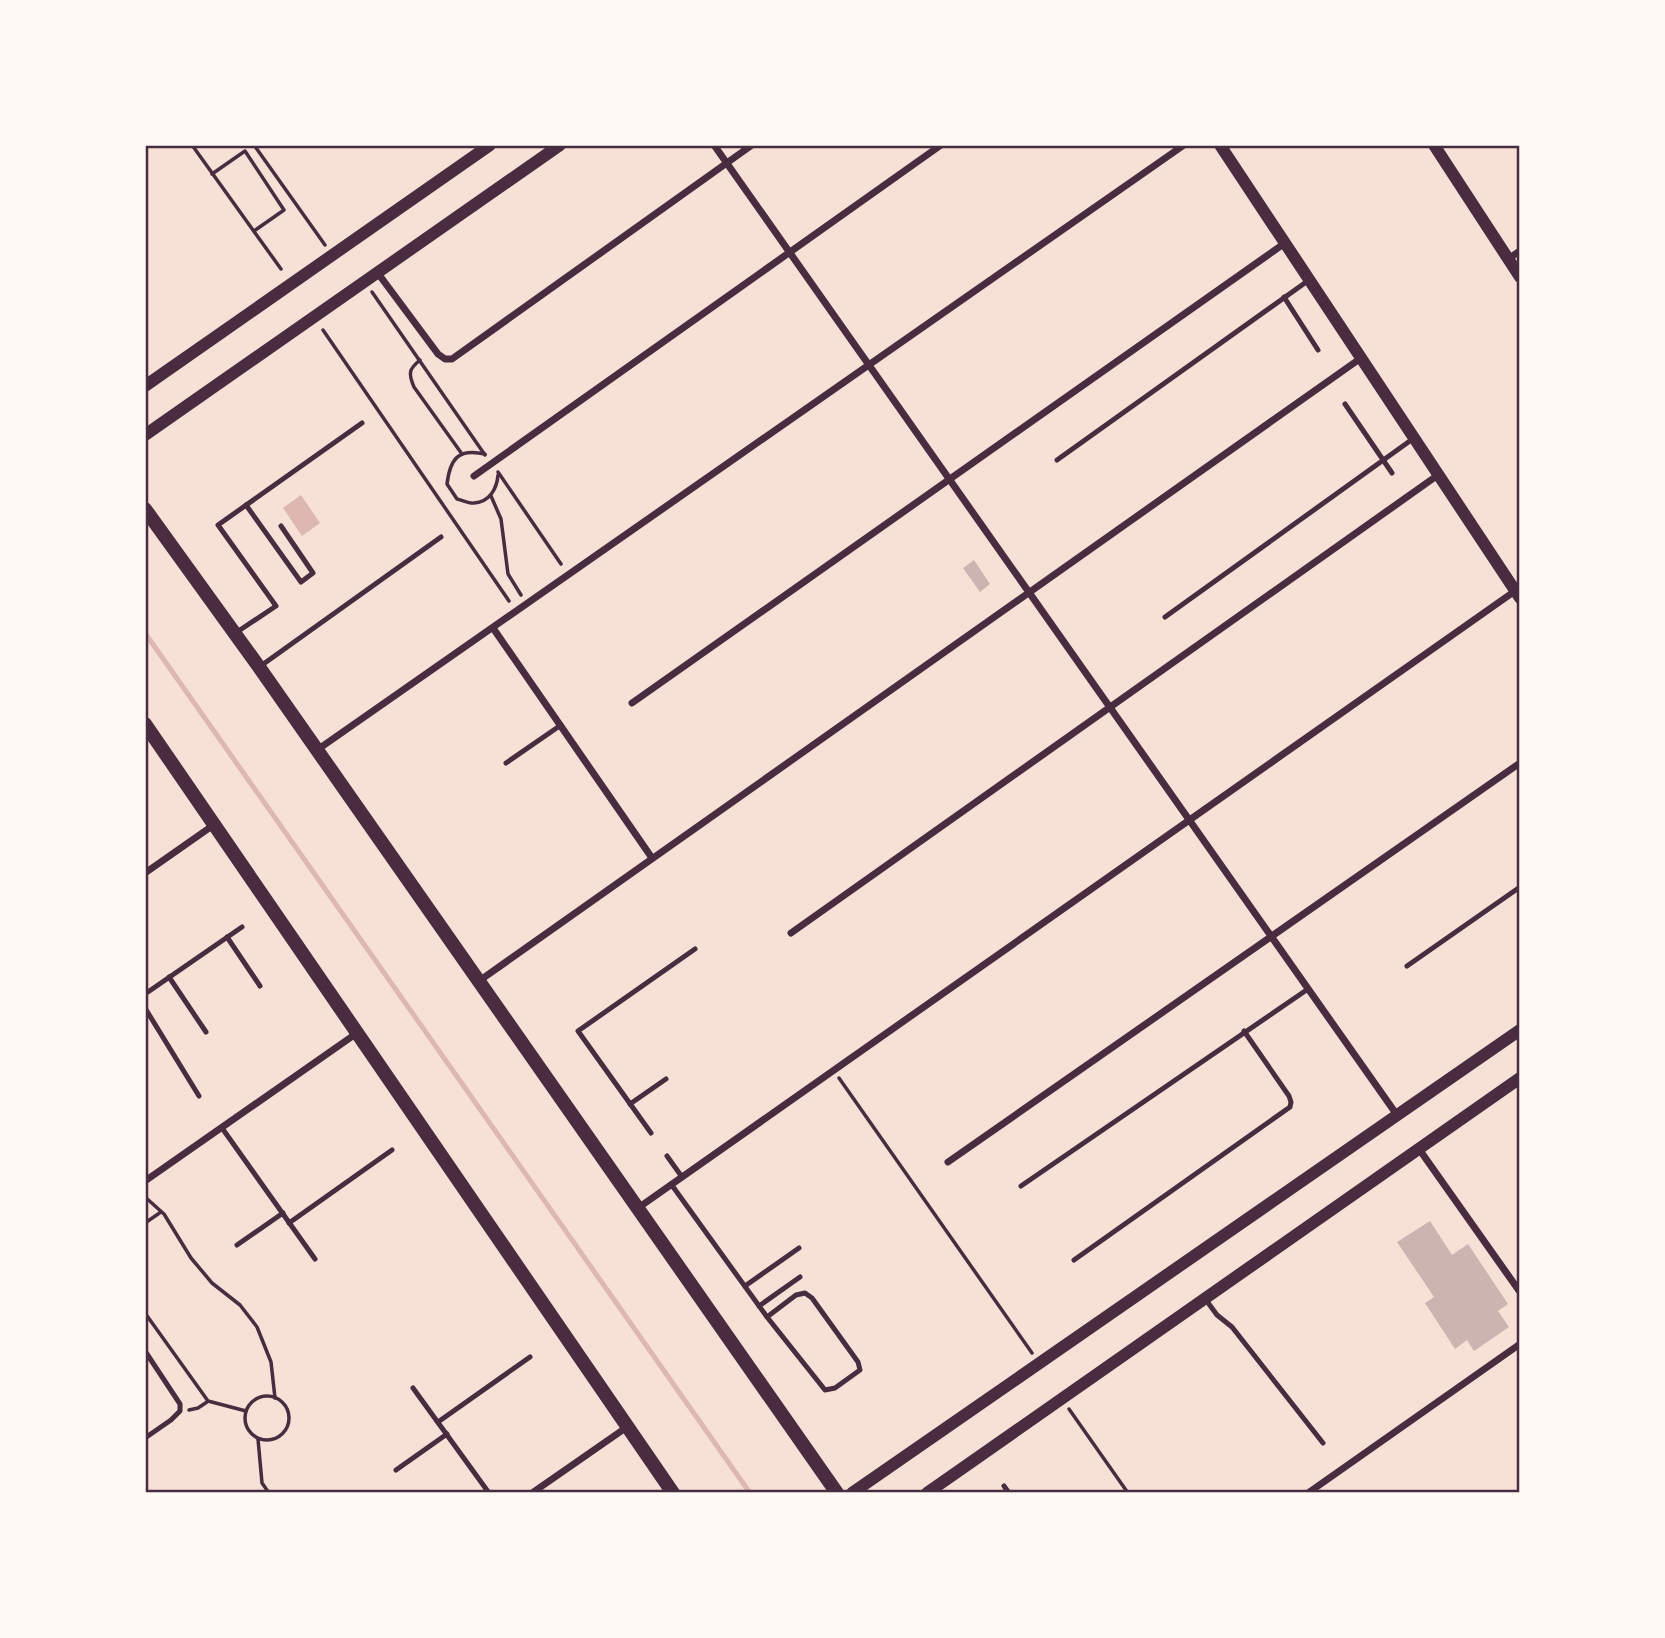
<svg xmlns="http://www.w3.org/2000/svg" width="1665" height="1638" viewBox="0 0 1665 1638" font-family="'Space Grotesk',sans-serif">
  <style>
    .water { fill: #dcb8b0 }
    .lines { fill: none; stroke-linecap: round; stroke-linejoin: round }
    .stream { stroke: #dcb8b0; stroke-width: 5 }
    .building { fill: #ccb4b1 }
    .path { stroke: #4a2c40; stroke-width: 3.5 }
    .service { stroke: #4a2c40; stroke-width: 5 }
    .minor { stroke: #4a2c40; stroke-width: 7 }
    .tertiary { stroke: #4a2c40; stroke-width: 12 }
    .secondary { stroke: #4a2c40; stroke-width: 14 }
    .neatline { fill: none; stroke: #4a2c40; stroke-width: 2.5 }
  </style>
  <rect width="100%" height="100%" fill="#f7e1d7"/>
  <polygon class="water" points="301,495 320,523 302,536 283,508"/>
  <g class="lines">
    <polyline class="stream" points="145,633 750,1493"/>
  </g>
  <g class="building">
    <polygon points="974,560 990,584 980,592 963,568"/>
    <polygon points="1430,1221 1452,1255 1468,1244 1508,1304 1498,1311 1509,1327 1474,1351 1467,1340 1455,1349 1425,1303 1434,1297 1397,1242"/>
  </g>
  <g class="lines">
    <g class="path">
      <polyline points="192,145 281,269"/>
      <polyline points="254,145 325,245"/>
      <polyline points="212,174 245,151 284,210 254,231"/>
      <polyline points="372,292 485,455"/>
      <polyline points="323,330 509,601"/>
      <path d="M420,360C409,369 408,373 414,387L462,454"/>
      <path d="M485,454C458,448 450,459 447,484L457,499C462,500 470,504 474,503C490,502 497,488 498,475"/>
      <polyline points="498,472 561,564"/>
      <polyline points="491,496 501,519 508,574 521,595"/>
      <polyline points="839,1078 1032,1353"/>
      <polyline points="145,1197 164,1214 191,1258 212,1283 240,1305 257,1327 271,1362 275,1398"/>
      <polyline points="145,1223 161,1212"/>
      <polyline points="145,1313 208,1401 246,1411"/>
      <circle cx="267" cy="1418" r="22"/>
      <polyline points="1069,1409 1128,1493"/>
      <polyline points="189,1410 198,1408 207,1402"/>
      <polyline points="258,1439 262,1483 269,1493"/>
    </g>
    <g class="service">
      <polyline points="1284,297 1318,350"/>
      <polyline points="1345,404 1392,473"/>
      <polyline points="1057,460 1309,280"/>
      <polyline points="246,505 301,582 313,573 281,526"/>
      <polyline points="1165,617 1414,438"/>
      <polyline points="237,632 276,606 218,525 362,423"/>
      <polyline points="262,665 441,537"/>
      <polyline points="506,763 561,725"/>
      <polyline points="227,937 260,986"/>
      <polyline points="1407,966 1520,887"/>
      <polyline points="169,977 206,1032"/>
      <polyline points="145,994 242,927"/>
      <polyline points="145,1008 199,1096"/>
      <polyline points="630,1104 666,1079"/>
      <polyline points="222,1128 315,1259"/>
      <polyline points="651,1133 578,1031 695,949"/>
      <polyline points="667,1156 682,1177"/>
      <polyline points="671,1184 767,1317 825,1390 835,1388 860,1370 858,1362 812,1298 805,1293 796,1295 767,1317"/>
      <polyline points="1021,1186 1308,989"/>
      <polyline points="289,1223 392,1150"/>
      <polyline points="237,1245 283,1213"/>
      <polyline points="1074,1260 1290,1107 1291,1102 1289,1096 1244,1031"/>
      <polyline points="745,1286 799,1248"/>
      <polyline points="1206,1300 1217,1315 1232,1327 1323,1443"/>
      <polyline points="759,1306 800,1277"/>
      <polyline points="145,1351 180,1404 180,1411 171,1420 145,1438"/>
      <polyline points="413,1388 489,1493"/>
      <polyline points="438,1422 530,1357"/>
      <polyline points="396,1470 447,1434"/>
      <polyline points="1004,1486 1009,1493"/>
    </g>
    <g class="minor">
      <polyline points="714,145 1397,1115"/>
      <polyline points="1508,259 1520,251"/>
      <polyline points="377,272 438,354 445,359 452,359 752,145"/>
      <polyline points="474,476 941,145"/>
      <polyline points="493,628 652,858"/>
      <polyline points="632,703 1285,243"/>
      <polyline points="317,750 1184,145"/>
      <polyline points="145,873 215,824"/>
      <polyline points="791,933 1438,475"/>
      <polyline points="479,981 1361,358"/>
      <polyline points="1419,1149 1520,1292"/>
      <polyline points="948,1162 1520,763"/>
      <polyline points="145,1181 357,1033"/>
      <polyline points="638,1208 1515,591"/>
      <polyline points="532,1493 627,1427"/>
      <polyline points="1308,1493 1520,1344"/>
    </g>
    <g class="tertiary">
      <polyline points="1220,145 1520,598"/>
      <polyline points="1434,145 1520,277"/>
      <polyline points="145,386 490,145"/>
      <polyline points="145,435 560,145"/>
      <polyline points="852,1493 1520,1030"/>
      <polyline points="927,1493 1520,1078"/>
    </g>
    <g class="secondary">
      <polyline points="145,509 259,667 837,1493"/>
      <polyline points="145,724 673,1493"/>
    </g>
  </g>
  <rect width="1665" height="1638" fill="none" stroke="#fffaf5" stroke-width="294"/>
  <rect x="147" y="147" width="1371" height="1344" class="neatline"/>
</svg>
